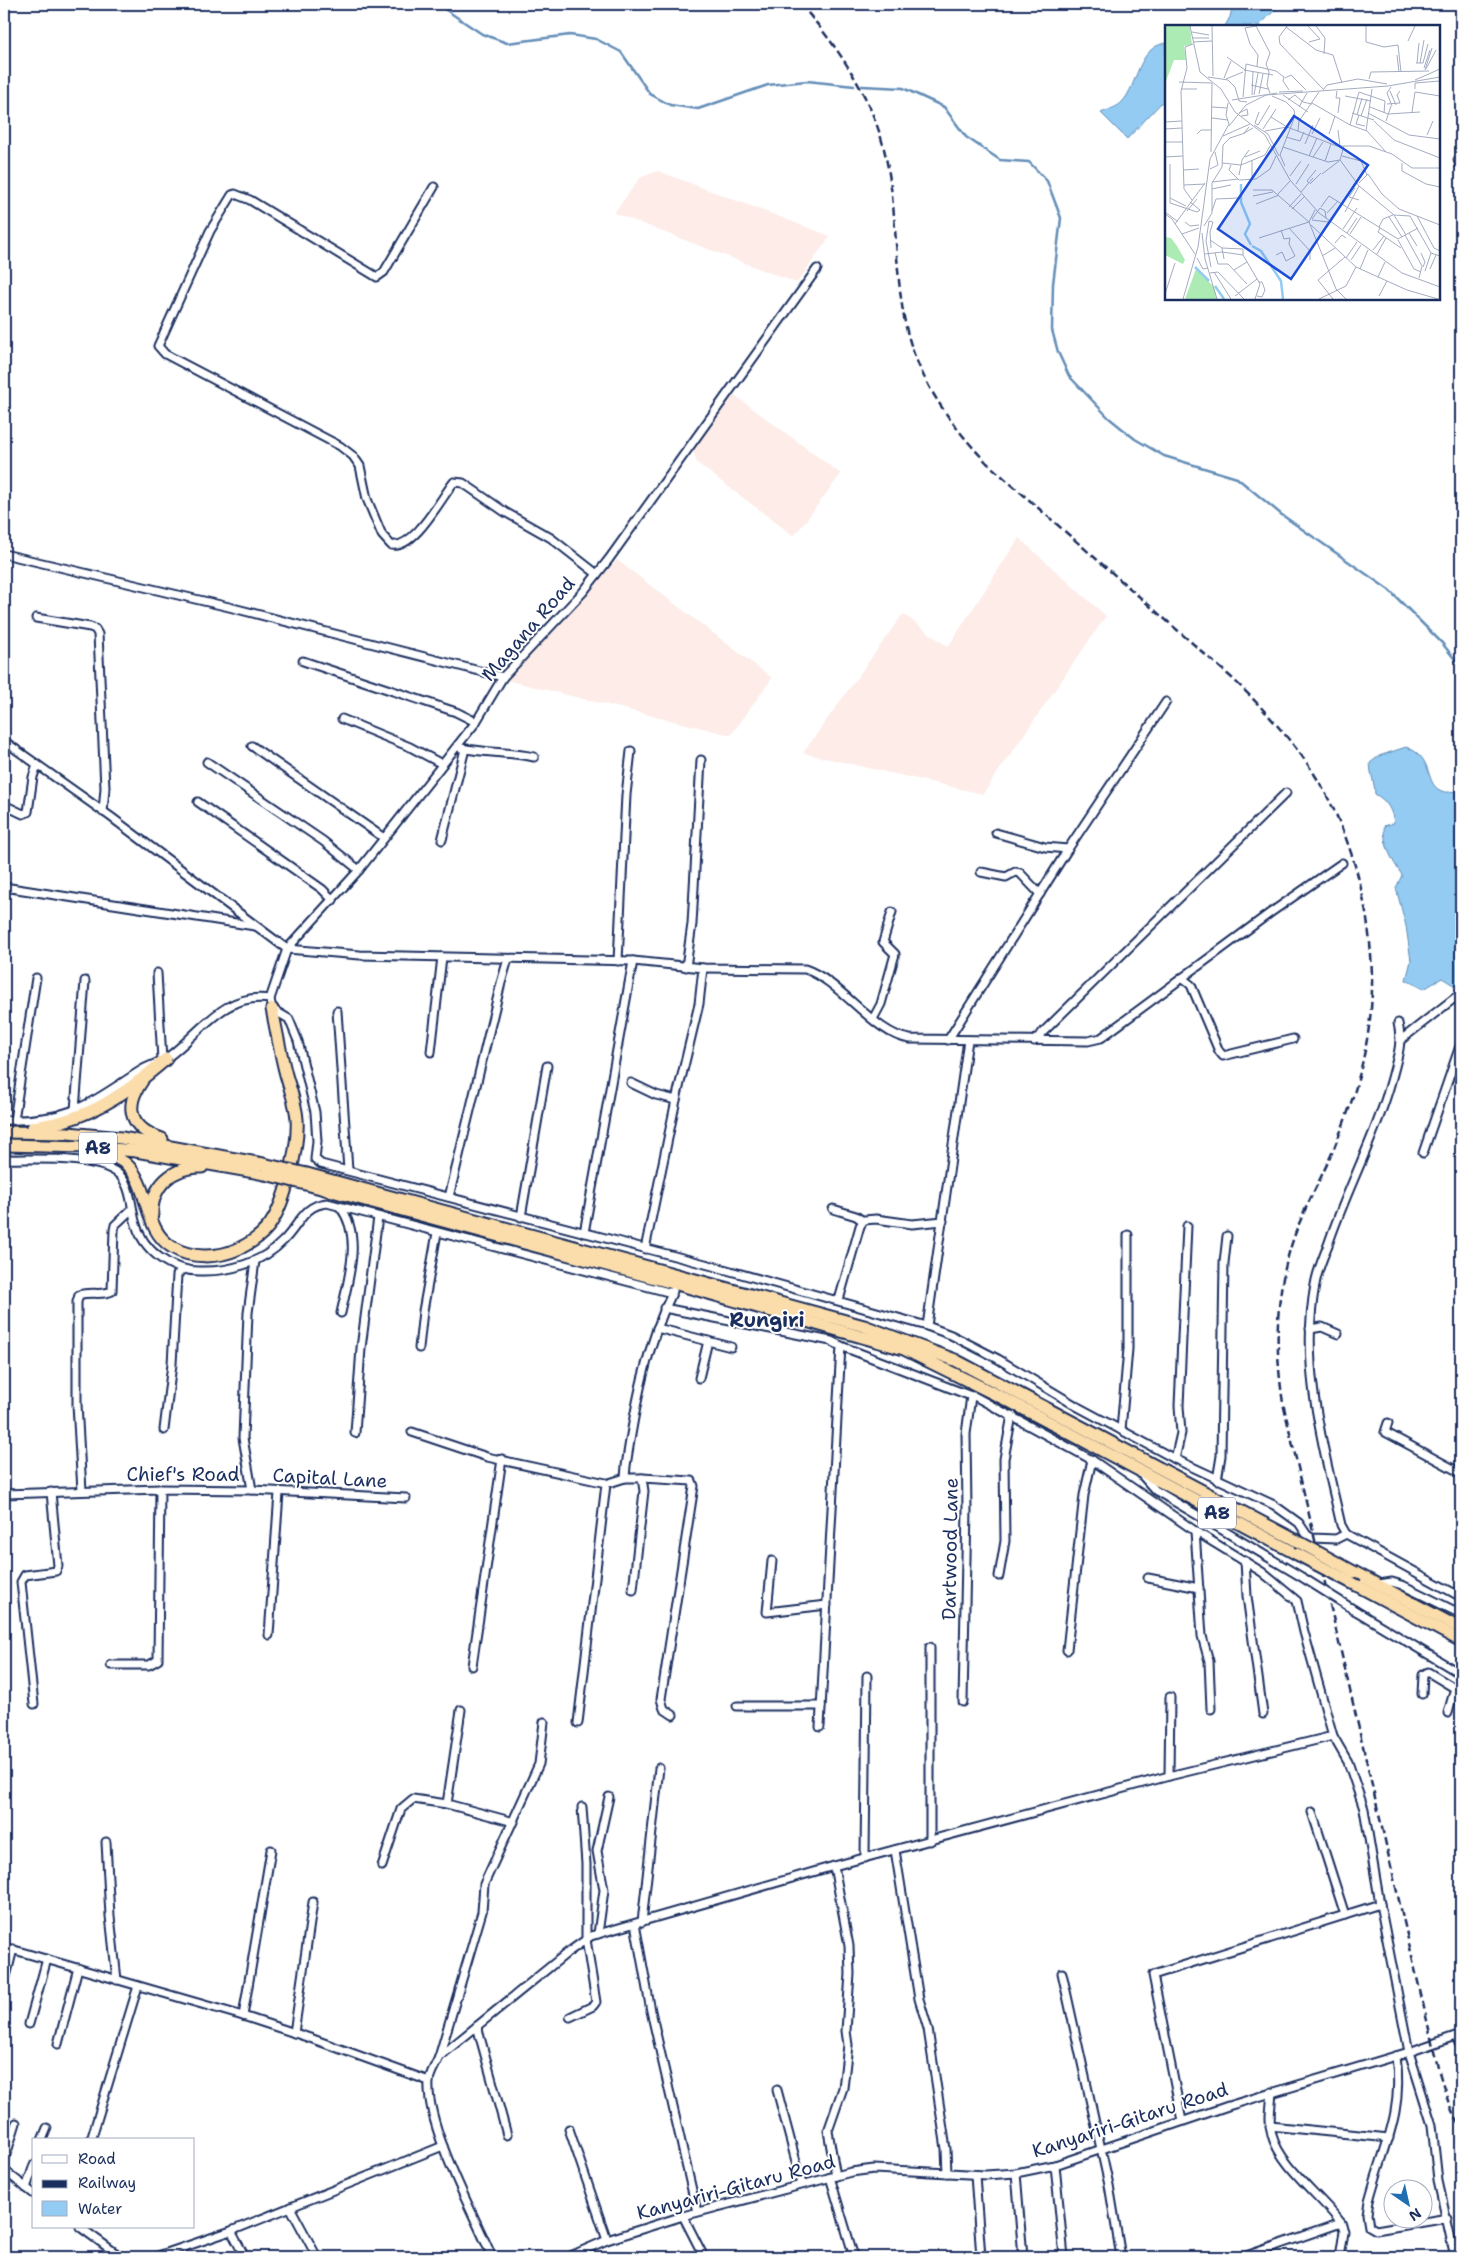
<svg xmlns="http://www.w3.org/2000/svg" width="1465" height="2261" viewBox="0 0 1465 2261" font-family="'Shantell Sans',sans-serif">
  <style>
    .built { fill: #fdece8 }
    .water { fill: #93cbf2; stroke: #638db7 }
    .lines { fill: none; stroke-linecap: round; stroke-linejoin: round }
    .stream { stroke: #638db7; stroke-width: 2.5 }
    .minor-casing { stroke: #1b2f5e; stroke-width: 11 }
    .trunk-casing { stroke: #1b2f5e; stroke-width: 15 }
    .minor { stroke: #fff; stroke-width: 7 }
    .trunk { stroke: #fbddab; stroke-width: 11 }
    .rail { stroke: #1b2f5e; stroke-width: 2.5; stroke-dasharray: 8 4; stroke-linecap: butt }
    .minor-bridge-casing { stroke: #1b2f5e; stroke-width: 11; stroke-linecap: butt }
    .trunk-bridge-casing { stroke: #1b2f5e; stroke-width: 15; stroke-linecap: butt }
    .minor-bridge { stroke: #fff; stroke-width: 7 }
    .trunk-bridge { stroke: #fbddab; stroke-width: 11 }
    .labels { text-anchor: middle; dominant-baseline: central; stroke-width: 4; stroke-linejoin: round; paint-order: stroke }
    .shield { fill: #fff; stroke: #5f6d8e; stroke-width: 1 }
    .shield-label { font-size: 18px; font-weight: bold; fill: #1b2f5e }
    .street-label { font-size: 19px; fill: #1b2f5e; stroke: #fff }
    .neighbourhood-label { font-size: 20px; font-weight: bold; fill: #1b2f5e; stroke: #fff }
    .inset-river { fill: none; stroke: #93cbf2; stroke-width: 2.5 }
    .inset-road { fill: none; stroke: #a4acbf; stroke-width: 1 }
    .view { fill: #1d4ed8; fill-opacity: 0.15; stroke: #1d4ed8; stroke-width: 2.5 }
    .inset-edge { fill: none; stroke: #1b2f5e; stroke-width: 2.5 }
  </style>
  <rect width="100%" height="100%" fill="#fff"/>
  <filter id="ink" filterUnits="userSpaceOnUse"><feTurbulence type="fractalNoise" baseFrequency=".02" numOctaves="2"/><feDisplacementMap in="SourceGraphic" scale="10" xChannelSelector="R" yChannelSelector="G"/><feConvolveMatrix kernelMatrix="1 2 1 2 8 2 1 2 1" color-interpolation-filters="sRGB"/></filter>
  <g filter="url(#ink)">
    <g class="built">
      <polygon points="658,171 830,236 797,283 614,213 640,178"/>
      <polygon points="733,394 841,474 794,536 697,463 692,448"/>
      <polygon points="1019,538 1106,616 983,794 803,753 903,614 948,647"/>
      <polygon points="617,560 772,678 731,735 506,680"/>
    </g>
    <g class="water">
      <polygon points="1233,4 1281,4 1259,26 1225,26 1230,17"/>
      <path d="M1166,43V101H1163L1127,139L1101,113C1107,110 1118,107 1122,102C1138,86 1137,47 1166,43Z"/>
      <path d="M1406,747C1437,758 1422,787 1445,792C1450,793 1456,790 1461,790V983L1455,986L1442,978L1424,989L1406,980L1411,961L1406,926L1396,888L1402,875C1391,859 1384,846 1384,826L1394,823C1392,810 1387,801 1375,794C1375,783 1370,774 1370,763L1379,756Z"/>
    </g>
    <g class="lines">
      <g class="stream">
        <polyline points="437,4 482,34 507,43 570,35 596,39 621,52 650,94 670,105 698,109 768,85 807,81 854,86"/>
        <polyline points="862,86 903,88 944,107 966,137 1000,160 1029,162 1047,181 1061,218 1053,284 1052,330 1058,352 1069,376 1109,418 1135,439 1164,456 1237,478 1282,515 1389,590 1442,643 1461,667"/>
      </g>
      <g class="minor-casing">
        <g id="minor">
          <polyline points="1458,160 1461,167"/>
          <path d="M434,187L384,272L377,277L250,200L235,194L232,195L210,231L158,346L165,354L340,446L353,456L360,466L367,499L382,535L391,545C414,550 441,498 454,482L463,483L505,512L551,538L597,574"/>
          <polyline points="817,269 609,559 583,592 503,677 476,722 359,870 287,949 270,999 272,1009 289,1019 298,1041 315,1112 317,1141 315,1159 321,1164 709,1265 927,1326 951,1335 998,1359 1078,1407 1175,1459 1274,1505 1299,1523 1307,1535 1312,1538 1336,1539 1346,1534"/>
          <polyline points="4,554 229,607 503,677"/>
          <polyline points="36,618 90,627 95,629 98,634 105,788 103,812"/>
          <polyline points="303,661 456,712 476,722"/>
          <polyline points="342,719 410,747 442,764"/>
          <path d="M4,741L111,817L287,949L360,955L633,961L703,968L805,969C841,981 875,1035 910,1039L1088,1041L1101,1038L1270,913L1342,863"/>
          <polyline points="252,746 384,838"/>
          <path d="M461,748C486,753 510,752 534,757"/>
          <polyline points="207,762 323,841 359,870"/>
          <polyline points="198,802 322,889 333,900"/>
          <polyline points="4,805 23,814 28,812 33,777 37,765"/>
          <polyline points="996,833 1045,847 1068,849"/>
          <polyline points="442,840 465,749"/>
          <polyline points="981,872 1006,877 1015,872 1020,873 1040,894"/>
          <polyline points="4,887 255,926"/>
          <polyline points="618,961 626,795 631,751"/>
          <polyline points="686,967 692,924 701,760"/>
          <polyline points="157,973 162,1060"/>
          <polyline points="1182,978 1191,985 1219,1051 1223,1056 1293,1039"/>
          <polyline points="337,1011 348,1170"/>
          <polyline points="873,1019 881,1004 895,954 883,942 892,912"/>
          <path d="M1398,1023C1403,1044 1397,1058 1392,1078C1376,1136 1347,1188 1328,1245C1323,1258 1317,1271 1315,1285C1300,1367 1323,1445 1341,1525L1346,1534L1461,1597"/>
          <polyline points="1402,1039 1461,993"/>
          <polyline points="948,1040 1068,849 1166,702"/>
          <polyline points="1034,1041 1286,793"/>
          <polyline points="431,1052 442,957"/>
          <polyline points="631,1083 656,1095 676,1100"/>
          <polyline points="75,1110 85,981"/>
          <path d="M4,1120C69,1122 89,1104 140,1071C149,1065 160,1063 168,1057C201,1033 223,992 270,999"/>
          <polyline points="14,1120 36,978"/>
          <polyline points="1423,1153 1461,1043"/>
          <path d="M4,1159C34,1160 91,1155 116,1172C131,1182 131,1206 135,1221C142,1250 170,1271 199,1271C229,1272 262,1263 283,1241C299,1226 303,1205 327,1203L672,1293"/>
          <polyline points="449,1197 501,983 508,959"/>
          <path d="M340,1207C363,1236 348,1280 341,1313"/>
          <polyline points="833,1209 856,1216 863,1221"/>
          <polyline points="521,1217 547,1066"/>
          <polyline points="584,1233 633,961"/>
          <polyline points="645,1249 676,1100 699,1004 703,968"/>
          <polyline points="839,1300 860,1226 864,1220 876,1219 912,1224 943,1221"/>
          <polyline points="664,1308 831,1341 841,1346 820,1727"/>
          <polyline points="927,1326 968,1040"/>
          <polyline points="657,1328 731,1347"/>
          <polyline points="1310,1329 1322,1327 1338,1334"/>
          <polyline points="841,1346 971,1396 974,1396 1092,1460 1195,1531 1262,1572 1297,1601 1304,1632 1333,1736 1348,1762 1364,1809 1380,1904 1409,2052 1432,2125 1438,2181 1455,2257"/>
          <polyline points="419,1348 423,1311 437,1233"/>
          <polyline points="699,1378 708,1341"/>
          <polyline points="1388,1423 1385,1432 1461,1473"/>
          <polyline points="164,1430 172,1364 177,1275 182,1270"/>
          <polyline points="1121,1430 1128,1349 1128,1235"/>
          <polyline points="412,1432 487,1457 606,1483"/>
          <polyline points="355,1433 361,1348 378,1217"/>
          <polyline points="1175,1459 1181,1433 1179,1406 1187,1226"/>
          <polyline points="1140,1473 1155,1490 1305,1579"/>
          <polyline points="642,1478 692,1481 694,1486 661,1699 664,1709 673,1715"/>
          <polyline points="1217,1480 1221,1456 1224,1263 1227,1236"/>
          <polyline points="252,1490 406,1498"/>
          <path d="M82,1491L77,1404V1302L79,1295C90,1291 102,1296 112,1291L114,1230L115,1225L132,1209"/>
          <polyline points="4,1494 160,1489 252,1490 243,1438 248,1313 255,1261"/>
          <polyline points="1195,1531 1202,1636 1209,1661 1211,1709"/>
          <polyline points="772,1561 767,1612 827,1605"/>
          <polyline points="1245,1561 1247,1596 1263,1714"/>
          <polyline points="999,1576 1005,1541 1004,1459 1012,1415"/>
          <polyline points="1148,1578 1199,1588"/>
          <polyline points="1379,1584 1392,1582 1402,1585 1461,1614"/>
          <path d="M633,1590L644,1491L642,1478H625L626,1466C635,1406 646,1346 673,1291"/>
          <polyline points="1356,1611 1461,1674"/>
          <polyline points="269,1635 279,1493"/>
          <polyline points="930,1647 930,1841"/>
          <polyline points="1067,1650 1084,1495 1092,1460"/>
          <polyline points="111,1665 149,1665 158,1660 160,1489"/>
          <polyline points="472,1666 502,1459"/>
          <polyline points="1422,1694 1423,1675 1428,1672 1461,1692"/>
          <polyline points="963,1702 967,1510 966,1434 971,1396"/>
          <polyline points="34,1704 21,1582 25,1575 56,1571 58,1566 51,1492"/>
          <polyline points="737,1706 821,1706"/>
          <polyline points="1448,1713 1455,1688"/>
          <polyline points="578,1723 606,1484 625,1478"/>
          <polyline points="1169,1776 1170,1697"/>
          <polyline points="447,1804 461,1710"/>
          <polyline points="1312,1812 1345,1915"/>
          <polyline points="106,1842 110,1916 117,1980"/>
          <polyline points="895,1850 919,1999 928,2029 946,2149 947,2173"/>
          <polyline points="865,1858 867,1676"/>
          <polyline points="382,1866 401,1809 413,1799 447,1804 514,1822"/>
          <polyline points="834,1866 849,1946 850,1974 846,2031 848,2045 843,2088 828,2131 836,2176"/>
          <polyline points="642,1922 659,1768"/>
          <polyline points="635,1924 651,2011 697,2212"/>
          <polyline points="598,1934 604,1890 597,1851 609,1797"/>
          <polyline points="4,1947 243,2016 310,2038 429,2081"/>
          <polyline points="1062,1973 1109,2185 1121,2257"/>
          <polyline points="4,1985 13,1949"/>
          <polyline points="243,2016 271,1850"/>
          <polyline points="570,2017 593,2006 596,2002 586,1939 586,1864 582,1807"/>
          <polyline points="29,2024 47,1959"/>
          <polyline points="477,2026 507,2135"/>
          <polyline points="294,2033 313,1902"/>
          <polyline points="1456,2037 1461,2047"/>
          <polyline points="58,2044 78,1968"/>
          <path d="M1396,2056C1404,2115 1383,2147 1369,2201L1367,2214L1369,2226L1376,2230L1448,2218"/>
          <polyline points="439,2057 482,1912 484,1884 539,1764 544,1722"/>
          <polyline points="777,2090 802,2184"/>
          <path d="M1272,2092C1271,2106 1268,2121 1272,2135C1280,2166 1322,2197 1341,2223L1344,2231L1340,2257"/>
          <polyline points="1182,2121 1153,1975 1380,1904"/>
          <polyline points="1270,2126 1389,2138"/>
          <polyline points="569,2129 607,2240"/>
          <polyline points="42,2140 47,2128"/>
          <polyline points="91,2140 138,1986"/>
          <polyline points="4,2162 16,2123"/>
          <polyline points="1055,2165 1064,2257"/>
          <polyline points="4,2170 34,2194"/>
          <polyline points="1016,2173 1023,2257"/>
          <polyline points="975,2175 981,2257"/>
          <polyline points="830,2177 854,2257"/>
          <polyline points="26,2188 34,2165"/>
          <polyline points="290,2207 317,2257"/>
          <polyline points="683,2216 704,2257"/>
          <polyline points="80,2227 121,2257"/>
          <polyline points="231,2231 245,2257"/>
          <polyline points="155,2257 231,2231 443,2146"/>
          <path d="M492,2257C474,2214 426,2127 429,2082C429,2074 436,2065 439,2057L567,1953L591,1936L834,1866L1169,1776L1333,1736"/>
          <polyline points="568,2257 607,2240 683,2216 851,2172 874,2169 986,2175 1016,2173 1055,2165 1228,2106 1409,2052 1461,2034"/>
          <polyline points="1243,2257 1341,2223"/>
        </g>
      </g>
      <g class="trunk-casing">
        <g id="trunk">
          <path d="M142,1081C123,1108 131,1129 162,1139"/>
          <path d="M33,1127C89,1120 124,1095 166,1059"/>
          <polyline points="4,1132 68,1133 122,1138 263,1164"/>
          <polyline points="4,1145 87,1147 136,1151 265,1174"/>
          <path d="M87,1147C99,1151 115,1155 125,1163C151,1185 142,1229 172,1247C191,1259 218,1258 238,1249C249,1244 260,1237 268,1227C285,1206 299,1146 297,1119C296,1103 289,1087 285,1071C280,1051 276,1029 272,1009"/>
          <polyline points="307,1174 864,1326 955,1360 1297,1541"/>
          <polyline points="306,1184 677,1284 904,1349 1007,1400 1297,1554"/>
          <path d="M152,1215C151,1186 173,1166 202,1167"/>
          <polyline points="1354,1572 1461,1629"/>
          <polyline points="1358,1586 1461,1641"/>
        </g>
      </g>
      <use href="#minor" class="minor"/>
      <use href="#trunk" class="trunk"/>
      <path class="rail" d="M800,4C838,46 875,101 886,158C898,213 894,273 906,327C918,380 951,425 987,463L1232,678C1256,701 1278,725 1298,751C1347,814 1371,900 1372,979C1373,1034 1357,1093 1336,1143C1325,1172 1308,1200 1297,1229C1275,1286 1274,1343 1283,1403L1439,2072L1449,2104L1461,2130"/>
      <g class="minor-bridge-casing">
        <polyline id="minor-bridge" points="1305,1579 1356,1611"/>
      </g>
      <g class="trunk-bridge-casing">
        <g id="trunk-bridge">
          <polyline points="263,1164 307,1174"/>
          <polyline points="265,1174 306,1184"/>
          <polyline points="1297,1541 1354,1572"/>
          <polyline points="1297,1554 1358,1586"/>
        </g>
      </g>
      <use href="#minor-bridge" class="minor-bridge"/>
      <use href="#trunk-bridge" class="trunk-bridge"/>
    </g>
  </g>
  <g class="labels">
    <g class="shield">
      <rect x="79" y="1132.5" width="38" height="31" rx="4"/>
      <rect x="1198" y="1497.5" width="38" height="31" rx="4"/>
    </g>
    <g class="shield-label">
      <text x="98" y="1148">A8</text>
      <text x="1217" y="1513">A8</text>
    </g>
    <g class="street-label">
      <text transform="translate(528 629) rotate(-49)">Magana Road</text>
      <text x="183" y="1474">Chief's Road</text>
      <text transform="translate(330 1478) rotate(3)">Capital Lane</text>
      <text transform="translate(950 1549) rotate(-89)">Dartwood Lane</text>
      <text transform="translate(1130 2120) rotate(-18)">Kanyariri-Gitaru Road</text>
      <text transform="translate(736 2187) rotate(-15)">Kanyariri-Gitaru Road</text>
    </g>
    <g class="neighbourhood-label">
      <text x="767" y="1320">Rungiri</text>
    </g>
  </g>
  <g transform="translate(1165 25)">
    <rect width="275" height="275" fill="#fff"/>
    <path d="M0,1H25L27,20L19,21L21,35H9L1,56ZM0,212L6,213L12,221L20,235L18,239L0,230ZM31,244L49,262L52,274H20Z" fill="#acecb4"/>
    <path class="inset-river" d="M76,159V177L85,199L80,209L86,220M87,221L96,226L116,256L118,274M30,242L44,256M50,261L59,274"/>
    <path class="inset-road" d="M25,1L35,47L56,64L70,87L100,110L125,155L154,188L237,248L275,262M47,1L48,51M91,1L105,28L101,39L104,47L102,60L105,68M91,1L80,3L85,19L93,30L92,41M122,1L114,12L115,19L158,64M143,1L155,14L144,17M151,1L160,13L159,29M201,1V17L219,22L233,20L236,47M121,2L151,25L168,30L177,58M27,7L44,10M28,13H44M243,16L250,1M28,17L47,16M232,30L234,47M62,32L80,45M251,38H258L263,19M252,38L254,18M255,38L259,15M81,39L111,46L119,52L118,56L124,65M259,43L265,25M261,44L271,25M79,45L108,50M260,45L267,23M43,52L63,55L70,62L74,76L82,77M59,53L66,36M120,53L126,50L141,65M61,54L78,47M204,54L206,47L264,46M250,55L275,44M14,57L47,58L46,127M86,60L103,64M226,62L222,68L227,81M16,64H32M250,64V58L275,56M158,65L162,60L193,54L222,59M172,66L171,73H175L173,88M225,66L231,80M114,67L138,66M94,69L98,49M87,70L88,47M89,70L93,48M118,70L143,87M107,71L121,77L129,85L130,91L136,94M180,71L206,76M78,72L81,39M67,75L112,68M123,75L130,70L138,77L147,79M147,78L185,100L202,106L221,127M222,79L235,78L232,70L235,66M47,82L62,83M134,82L142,68M205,82L223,89L255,87M247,87L250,67L275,71M74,88L82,84L83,90L76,91M187,88L209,95M203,88L244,110L275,114M192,90L197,73M194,90L191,99L200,101M196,91L202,74M106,92L122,102M47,93L63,95M209,96L229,115L275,133M221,96L226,81M0,97L17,96M89,100L103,109L114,131M93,100L105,80M93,100L90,98L94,87M185,100L194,67L220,76L219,88M64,101L81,80L101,70L223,61L275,52M84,102L79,108L88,103M0,104L17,103M98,104L111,84M173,105L175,121M100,106L122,102L172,121H204L227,129L247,143H275M133,106L134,96L154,67M201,106L207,64M32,109L36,105H47M147,109L155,93M164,109L170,91M262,110L268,96M58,111L85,99M121,112L135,116L139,107M0,117H18M140,119L148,100M118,122L163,137L175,135L179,121M144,131L152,113M177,131L196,136L202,150M0,132L18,131M80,132L95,126M148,132L158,117M175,135L194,161L229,190L241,210M160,136L166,119M57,138L76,140L100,130L105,121M237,138V146L261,159L275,162M5,139V178L32,187L35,185L25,177M66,140L64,145L74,155L91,154M120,141L115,130L130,91M45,144L53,140L50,127M19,145L34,144M157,149L174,136M74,150L77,135L84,125M125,151L136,136M91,154L105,144L111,131M87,155V135M47,157L73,154M144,158L142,156L151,145M194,158L203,149L217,169L234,184L275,200M131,159L144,139M145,159L156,148M19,160L40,159M190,163L184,172L194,175M47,164L66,160M88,165H107L144,197L171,264L181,274M136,167L148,153M113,169L125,156M88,171L108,167M5,173L21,181M27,175L19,164L16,66L22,43L20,22L28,19M91,179L114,170M124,182L136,169M156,182L164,171L233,214L253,203M127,184L139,172M22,186L32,174M47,186L51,174L73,173M0,187L12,196M180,187L194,161M162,188L173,176M0,189L7,194L30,229M229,190L245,191L266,228L275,231M252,191L269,223L275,226M224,192L237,212M147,194L155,183L160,186L161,193M147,195L163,197M20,197L25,201L34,200M10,199L40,158M146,200L191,242L242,265L273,274M39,201L47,188V158L57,142L58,120L65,113L80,108M214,202L218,194L228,190M124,203L145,226V235M215,203L213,207L236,223M178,204L192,183M37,208L40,234L52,274M182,208L192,193M244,208L252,221M17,209L34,203M185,209L196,192M240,210L257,241L254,253M94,213L144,197L150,185M45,215L57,223L59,234M233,215L249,244L256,247M170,218L177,210L181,213M46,223L45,207L48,197L44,196L41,216L46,242M57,223L78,224V230M208,225L219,211M50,228L53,239H63L82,259M256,228L260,237L258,242M40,229L57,227L78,230L95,259L90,274M212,229L221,213M111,230L117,227L121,236L130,231L124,219L125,213L119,214L116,205M157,231L170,223M32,233L38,244L43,243M181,233L192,217M186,235L196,220M195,244L203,225M265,244L271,230M69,245L82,237M260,246L266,228M49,247L66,274M45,248L53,247L79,274M213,252L220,237M0,269L10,238M70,271L92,254M92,271L97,272L100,265L97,257H94M214,271L222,256M18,274L33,222L45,134L64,99L61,90L63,78M154,274L181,261L191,242M168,274L153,255L180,232"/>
    <path class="view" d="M129,91L203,140L126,254L53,204Z"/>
    <rect width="275" height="275" class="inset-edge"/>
  </g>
  <rect width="1465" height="2261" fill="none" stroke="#fff" stroke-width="20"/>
  <rect x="10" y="10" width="1445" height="2241" fill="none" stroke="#1b2f5e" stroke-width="2" filter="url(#ink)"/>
  <rect x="32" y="2138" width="162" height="90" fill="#ffffff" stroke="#a4acbf"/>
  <rect x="42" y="2155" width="25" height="8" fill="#ffffff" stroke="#a4acbf"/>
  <text x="78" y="2164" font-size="15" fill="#1b2f5e">Road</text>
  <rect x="42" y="2180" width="25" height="8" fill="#1b2f5e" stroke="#a4acbf"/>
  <text x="78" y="2188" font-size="15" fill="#1b2f5e">Railway</text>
  <rect x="42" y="2201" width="25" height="15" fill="#93cbf2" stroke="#a4acbf"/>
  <text x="78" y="2214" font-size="15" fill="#1b2f5e">Water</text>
  <g transform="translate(1408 2204) rotate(146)"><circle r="24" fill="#ffffff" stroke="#a4acbf"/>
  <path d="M0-4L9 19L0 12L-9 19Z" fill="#1f6fb2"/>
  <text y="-8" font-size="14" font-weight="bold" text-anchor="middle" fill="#1b2f5e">N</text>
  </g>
</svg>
